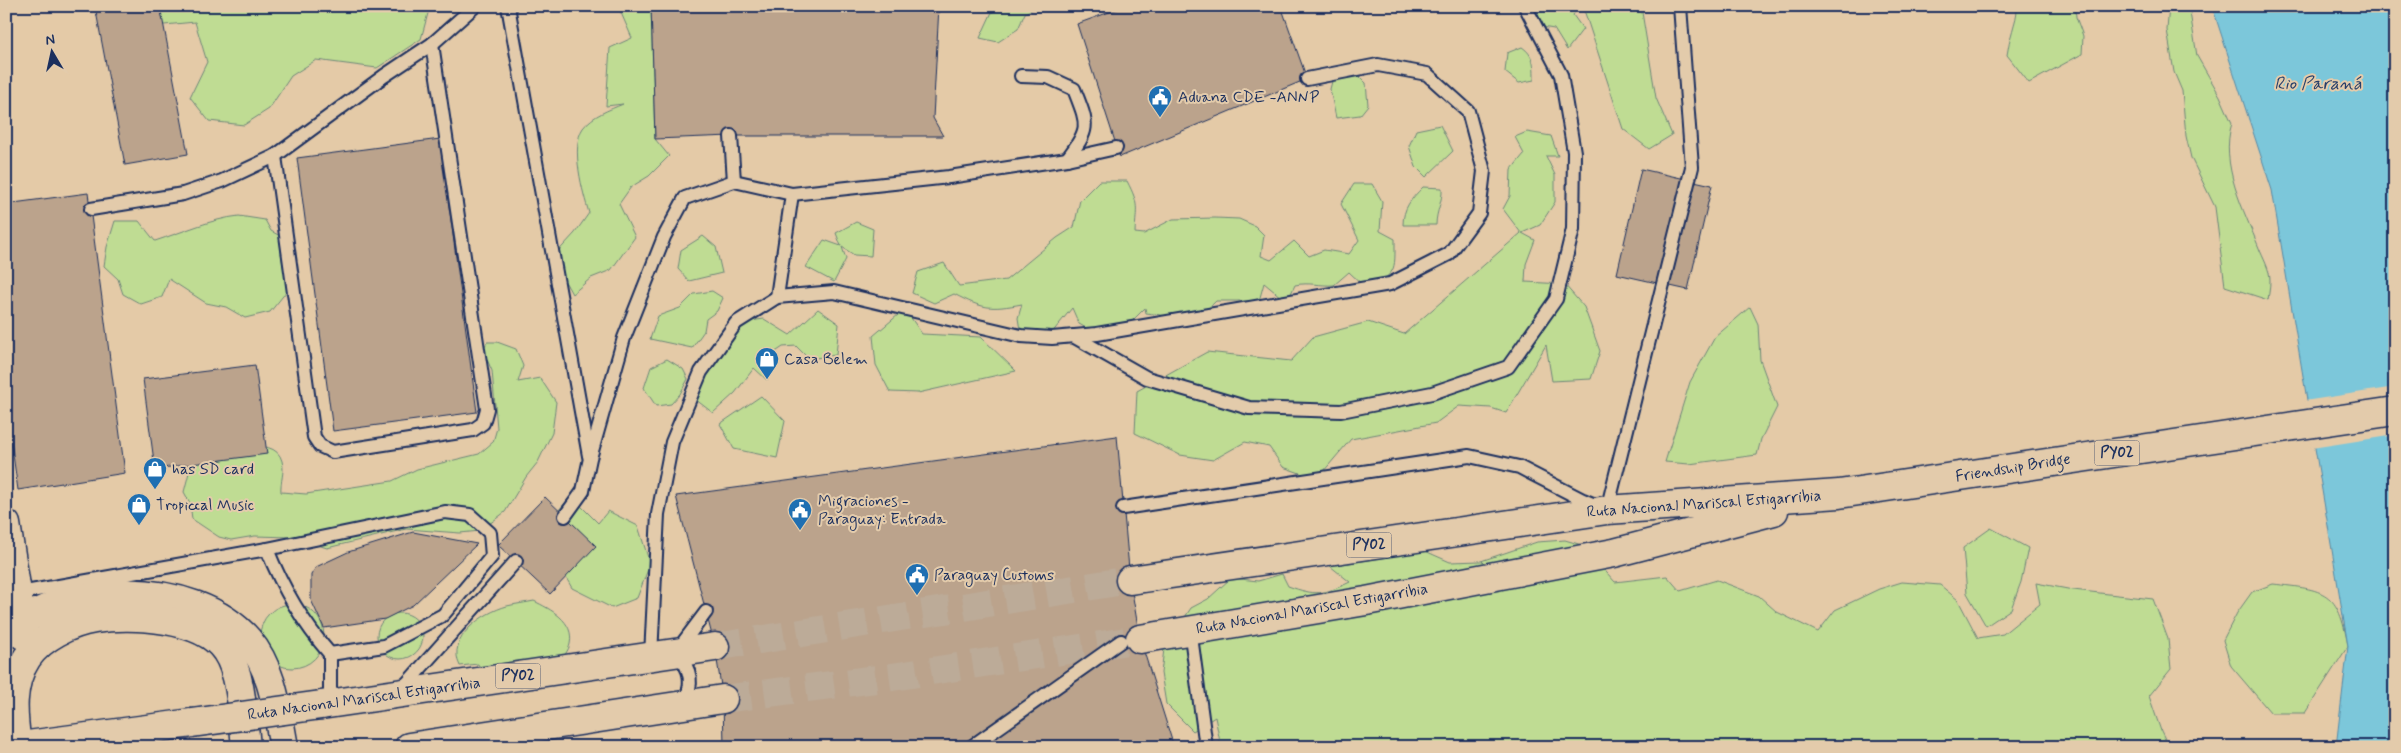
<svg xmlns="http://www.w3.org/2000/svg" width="2401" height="753" viewBox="0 0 2401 753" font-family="Mynerve,sans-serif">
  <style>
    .green { fill: #bfdc93; stroke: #6d8678 }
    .water { fill: #7bc7da; stroke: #558aa8 }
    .pier { fill: #e4caa7 }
    .building { fill: #bba38c; stroke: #1b2f5e }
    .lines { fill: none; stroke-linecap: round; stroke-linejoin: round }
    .trunk-tunnel { stroke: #bcab98; stroke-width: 28; stroke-dasharray: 28 14; stroke-linecap: butt }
    .service-casing { stroke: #1b2f5e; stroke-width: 16 }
    .tertiary-casing { stroke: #1b2f5e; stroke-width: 31 }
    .trunk-casing { stroke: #1b2f5e; stroke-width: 31 }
    .service { stroke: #e3cbab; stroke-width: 12 }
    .tertiary { stroke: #e3cbab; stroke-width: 28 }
    .trunk { stroke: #e3cbab; stroke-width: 28 }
    .trunk-bridge-casing { stroke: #1b2f5e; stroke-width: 31; stroke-linecap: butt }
    .trunk-bridge { stroke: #e3cbab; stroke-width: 28 }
    .labels { text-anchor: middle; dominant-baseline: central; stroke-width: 4; stroke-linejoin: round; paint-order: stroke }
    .shield { fill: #e3cbab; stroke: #575e75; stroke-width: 1 }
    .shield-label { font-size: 15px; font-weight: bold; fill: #1b2f5e }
    .poi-label { font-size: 16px; fill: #1b2f5e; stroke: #e3cbab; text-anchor: start }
    .street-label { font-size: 16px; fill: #1b2f5e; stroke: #e3cbab }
    .water-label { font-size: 18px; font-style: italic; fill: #253e6a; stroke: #e3cbab }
  </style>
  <rect width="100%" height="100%" fill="#e4caa7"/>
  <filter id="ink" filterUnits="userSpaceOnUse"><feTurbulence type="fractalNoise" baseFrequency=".02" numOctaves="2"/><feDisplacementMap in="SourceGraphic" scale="10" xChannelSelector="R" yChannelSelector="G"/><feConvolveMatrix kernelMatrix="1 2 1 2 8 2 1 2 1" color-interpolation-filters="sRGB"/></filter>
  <g filter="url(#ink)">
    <g class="green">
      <polygon points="151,6 430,6 421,39 377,68 316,60 291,76 269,109 244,125 209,121 190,97 207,62 195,22 154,26"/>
      <path d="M618,6H651L655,139L669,156L649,176L631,187L619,204L635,237L611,270L591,278L572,294L552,258L575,233L589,213C583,193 570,147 583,128C593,115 609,110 623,104L606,106L610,48L632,38Z"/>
      <polygon points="1001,6 1038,6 1025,13 1018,29 998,42 980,38 992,12"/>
      <polygon points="1535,6 1641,6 1656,98 1672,135 1649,149 1623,129 1585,13 1579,7 1573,15 1583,29 1567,50 1554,29 1536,26"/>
      <path d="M2018,6H2075L2076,17L2083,36L2082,54L2029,83L2007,55C2009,37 2016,24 2018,6Z"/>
      <path d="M2169,6H2189L2197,56L2220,96L2232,123C2219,165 2244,210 2259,248C2263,258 2270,270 2270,280C2270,287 2269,293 2268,300L2225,286L2215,207L2191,158L2186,136L2182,91L2174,72L2167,30Z"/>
      <path d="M1522,47C1534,55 1534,66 1534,80L1519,83L1505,72L1507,53Z"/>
      <polygon points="1353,70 1366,83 1368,105 1360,115 1336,118 1330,89 1334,74"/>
      <polygon points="1440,125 1453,151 1426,177 1416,167 1409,146 1416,130"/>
      <polygon points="1527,132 1551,136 1558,156 1546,156 1555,175 1555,202 1540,225 1522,233 1535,240 1526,264 1525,282 1564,284 1584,307 1600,351 1591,379 1552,381 1546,345 1506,413 1491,408 1459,406 1436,423 1351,439 1317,479 1283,467 1269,447 1245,442 1213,460 1180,455 1135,433 1137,391 1207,352 1291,361 1313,337 1368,322 1404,334 1521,233 1503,209 1510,196 1511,170 1524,154 1515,137"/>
      <path d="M1099,181H1127C1140,206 1136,207 1135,233L1144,234L1173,219L1215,218L1239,219L1255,226L1264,235L1261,256L1271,260L1294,241L1309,256L1324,250L1349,254L1359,240L1341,204L1354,184H1372L1382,201L1380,231L1395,239C1395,273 1397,273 1366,288L1349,272L1334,285C1320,286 1309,282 1295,285L1287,302L1264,283L1259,301H1216C1192,326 1175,316 1146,313L1145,308L1132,321L1097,334L1079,324L1072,308L1051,334L1021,336L1018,318L1022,304C990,310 983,309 954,294L934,303L912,293L918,272L944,263L959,286L1006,280L1057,238L1074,227L1080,200Z"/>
      <path d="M1423,187L1442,188C1443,201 1436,211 1436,225H1403C1403,208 1411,199 1423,187Z"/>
      <path d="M239,216L265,220L271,231L280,236C280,256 285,272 287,291L270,312L245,318L226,307L206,303L169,279L162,297L141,304L123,294L118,279L104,266L107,247L115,221H139L155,241C183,232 211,219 239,216Z"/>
      <polygon points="856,222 873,229 871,256 854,255 842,247 846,259 834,282 806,267 824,240 841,246 836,233"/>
      <polygon points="703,236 716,247 722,273 689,281 678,269 681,250"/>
      <polygon points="712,291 723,298 717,311 706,319 704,331 692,348 650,339 658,316 680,308 694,294"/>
      <polygon points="1750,307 1758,324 1760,360 1777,407 1761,439 1757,455 1689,464 1665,462 1690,382 1715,337"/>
      <polygon points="818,309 839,324 836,355 809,359 796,346 783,347 771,355 767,380 754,368 735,393 713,413 691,396 736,323 764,319 790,335"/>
      <polygon points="905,309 922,334 981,337 1016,371 918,393 890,392 876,365 873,336"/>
      <path d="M487,342H497L516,349L523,366L518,382L540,378L556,402L552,433L538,462L526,477L505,512L480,531L460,533L406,529L327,548L292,537L255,536L231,540L219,537L192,519L190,503L184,492L193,457C215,453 275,432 282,461C285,473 280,481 281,492L306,494L392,481L417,469L479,454L493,442L497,428L492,371L483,350Z"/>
      <polygon points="667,359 683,369 688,379 680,394 671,404 656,406 644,388 651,367"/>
      <polygon points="761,396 785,421 777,458 734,449 720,424"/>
      <polygon points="571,496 598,523 608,511 638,526 650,564 637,598 612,608 572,588 561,569 552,518"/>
      <polygon points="1991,528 2028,548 2021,582 2011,609 1986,626 1967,593 1963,548"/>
      <path d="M1565,540L1582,545L1615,582L1667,576L1680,591L1717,580L1759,596L1777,612L1818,632L1835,610L1879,589L1902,582L1940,585L1958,600L1978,638L2003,634L2040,604L2036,583L2073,590L2153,599L2168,639L2171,669L2149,696L2161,731L2169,747H1221L1215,717L1193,731L1166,704L1161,673L1164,649L1191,608L1208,599L1231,578L1258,581L1282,574L1288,586C1316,596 1323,595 1350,582L1330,566L1425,551L1450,562L1481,561L1537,542Z"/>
      <path d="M2273,584C2326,590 2338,590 2348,646L2305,713H2271L2231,666L2223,640L2237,613L2252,592Z"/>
      <path d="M534,601C550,609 575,621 570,644C569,650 563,657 560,662L488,682L478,664L460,666C446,638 482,613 507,606C515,604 525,603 534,601Z"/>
      <circle cx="292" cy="636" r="32"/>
      <circle cx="400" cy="636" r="23"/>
    </g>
    <polygon class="water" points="2212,6 2395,6 2395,747 2336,747 2348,646 2272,190"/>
    <polygon class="pier" points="2395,387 2395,435 2312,448 2304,401"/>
    <g class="building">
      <polygon points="95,6 160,6 188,154 125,165"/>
      <polygon points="651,6 939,6 933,118 943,136 731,136 655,139"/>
      <polygon points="1126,6 1281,6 1307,79 1120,157 1077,24"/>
      <polygon points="440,139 477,412 333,431 297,158"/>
      <polygon points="1641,169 1712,185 1688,290 1617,274"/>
      <polygon points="88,193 125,473 18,490 6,405 6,204"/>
      <polygon points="255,365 267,454 155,469 143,379"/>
      <polygon points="1117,436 1130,580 1140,639 1174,747 724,747 723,699 715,647 676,496"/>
      <polygon points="545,497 596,546 550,594 498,545"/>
      <polygon points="413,532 477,544 413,605 385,619 324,628 311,600 311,575 316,567 348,552"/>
    </g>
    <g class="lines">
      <g class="trunk-tunnel">
        <polyline points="715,647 1130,580"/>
        <polyline points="723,699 892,677 1140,639"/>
      </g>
      <g class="service-casing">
        <g id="service">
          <polyline points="508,6 589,456"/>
          <path d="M1021,76L1048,77L1074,89C1088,125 1091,128 1067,159"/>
          <polyline points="731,136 734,181"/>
          <polyline points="275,156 314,437 320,446 333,452 473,430 483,423 487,409 432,44"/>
          <polyline points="91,209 183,194 222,181 275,156 384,76 432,44 475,6"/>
          <polyline points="777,297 792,194"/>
          <polyline points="1073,336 1147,378 1249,408 1341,411 1432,393 1508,367 1556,299 1573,229 1574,152 1561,75 1525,6"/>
          <polyline points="1123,508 1469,456 1519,467 1583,500 1607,510 1692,167 1680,6"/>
          <polyline points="565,516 583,491 590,458 624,338 664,237 685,198 734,181 792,194 949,177 1067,159 1116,148"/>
          <path d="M14,594L267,549L445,512L470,515L490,533L492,556L443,615L384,646L330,654C303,623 282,587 267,549"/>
          <polyline points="1190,629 1206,747"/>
          <polyline points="330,654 330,704"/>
          <polyline points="651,656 658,514 672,442 701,372 736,323 777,297 834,292 1021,336 1052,338 1097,334 1390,284 1449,254 1479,213 1484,171 1468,111 1427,74 1378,65 1307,79"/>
          <polyline points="401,690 516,561"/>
          <path d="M683,705C694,684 692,670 676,652L706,612"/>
          <polyline points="971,747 1121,641"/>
        </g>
      </g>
      <g class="tertiary-casing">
        <g id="tertiary">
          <polyline points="6,524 24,636"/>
          <path d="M6,634C64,580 194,578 248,640C273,669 277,710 284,747"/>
          <path d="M17,746C13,716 9,685 27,658C41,637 70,623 95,619C131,613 204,617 226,651C242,674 243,719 246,747"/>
        </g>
      </g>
      <g class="trunk-casing">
        <g id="trunk">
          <polyline points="1130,580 1607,510 1839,494 2395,411"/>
          <polyline points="1140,639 1366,601 1614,553 1774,511"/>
          <polyline points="321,705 715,647"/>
          <polyline points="13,747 192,723"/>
          <polyline points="409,747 723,699"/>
        </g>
      </g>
      <use href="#service" class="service"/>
      <use href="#tertiary" class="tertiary"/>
      <use href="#trunk" class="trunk"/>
      <g class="trunk-bridge-casing">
        <polyline id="trunk-bridge" points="192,723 321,705"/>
      </g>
      <use href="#trunk-bridge" class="trunk-bridge"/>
    </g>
  </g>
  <defs>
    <g id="civic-pin" transform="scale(1.25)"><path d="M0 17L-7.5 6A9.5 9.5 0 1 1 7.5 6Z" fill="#1f6fb2" stroke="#e3cbab"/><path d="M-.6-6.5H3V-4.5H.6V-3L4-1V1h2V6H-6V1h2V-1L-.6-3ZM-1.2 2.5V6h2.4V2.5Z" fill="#fff"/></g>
    <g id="shop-pin" transform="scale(1.25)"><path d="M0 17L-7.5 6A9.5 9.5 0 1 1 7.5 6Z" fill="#1f6fb2" stroke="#e3cbab"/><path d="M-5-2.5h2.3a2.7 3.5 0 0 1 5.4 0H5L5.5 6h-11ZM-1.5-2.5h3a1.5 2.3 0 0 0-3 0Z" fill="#fff"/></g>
  </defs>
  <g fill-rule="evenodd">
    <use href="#civic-pin" x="1160" y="97"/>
    <use href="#shop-pin" x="767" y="359"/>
    <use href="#shop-pin" x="155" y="469"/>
    <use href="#shop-pin" x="139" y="505"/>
    <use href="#civic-pin" x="800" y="510"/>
    <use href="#civic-pin" x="917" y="575"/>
  </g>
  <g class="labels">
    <g class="shield">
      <rect x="2094.5" y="440.5" width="45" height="25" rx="4"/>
      <rect x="1346.5" y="532.5" width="45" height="25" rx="4"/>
      <rect x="495.5" y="663.5" width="45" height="25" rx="4"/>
    </g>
    <g class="shield-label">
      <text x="2117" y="453">PY02</text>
      <text x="1369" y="545">PY02</text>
      <text x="518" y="676">PY02</text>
    </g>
    <g class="poi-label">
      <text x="1178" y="97">Aduana CDE -ANNP</text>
      <text x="784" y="359">Casa Belem</text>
      <text x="172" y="469">has SD card</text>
      <text x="818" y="501">Migraciones -<tspan x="818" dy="18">Paraguay: Entrada</tspan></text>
      <text x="156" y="505">Tropiccal Music</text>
      <text x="934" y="575">Paraguay Customs</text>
    </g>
    <g class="street-label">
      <text transform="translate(2013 468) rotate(-9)">Friendship Bridge</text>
      <text transform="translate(1704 504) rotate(-4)">Ruta Nacional Mariscal Estigarribia</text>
      <text transform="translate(1312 609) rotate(-10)">Ruta Nacional Mariscal Estigarribia</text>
      <text transform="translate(364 699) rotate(-8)">Ruta Nacional Mariscal Estigarribia</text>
    </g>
    <g class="water-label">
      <text x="2318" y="84">Rio Paraná</text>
    </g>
  </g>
  <rect width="2401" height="753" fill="none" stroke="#e3cbab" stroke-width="25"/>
  <rect x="12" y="12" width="2376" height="728" fill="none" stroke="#1b2f5e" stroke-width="2" filter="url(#ink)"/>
  <g transform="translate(52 52) rotate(351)" stroke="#e3cbab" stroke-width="4" paint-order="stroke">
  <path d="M0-4L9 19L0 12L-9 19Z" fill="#1b2f5e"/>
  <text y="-8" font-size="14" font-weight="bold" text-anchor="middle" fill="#1b2f5e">N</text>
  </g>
</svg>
